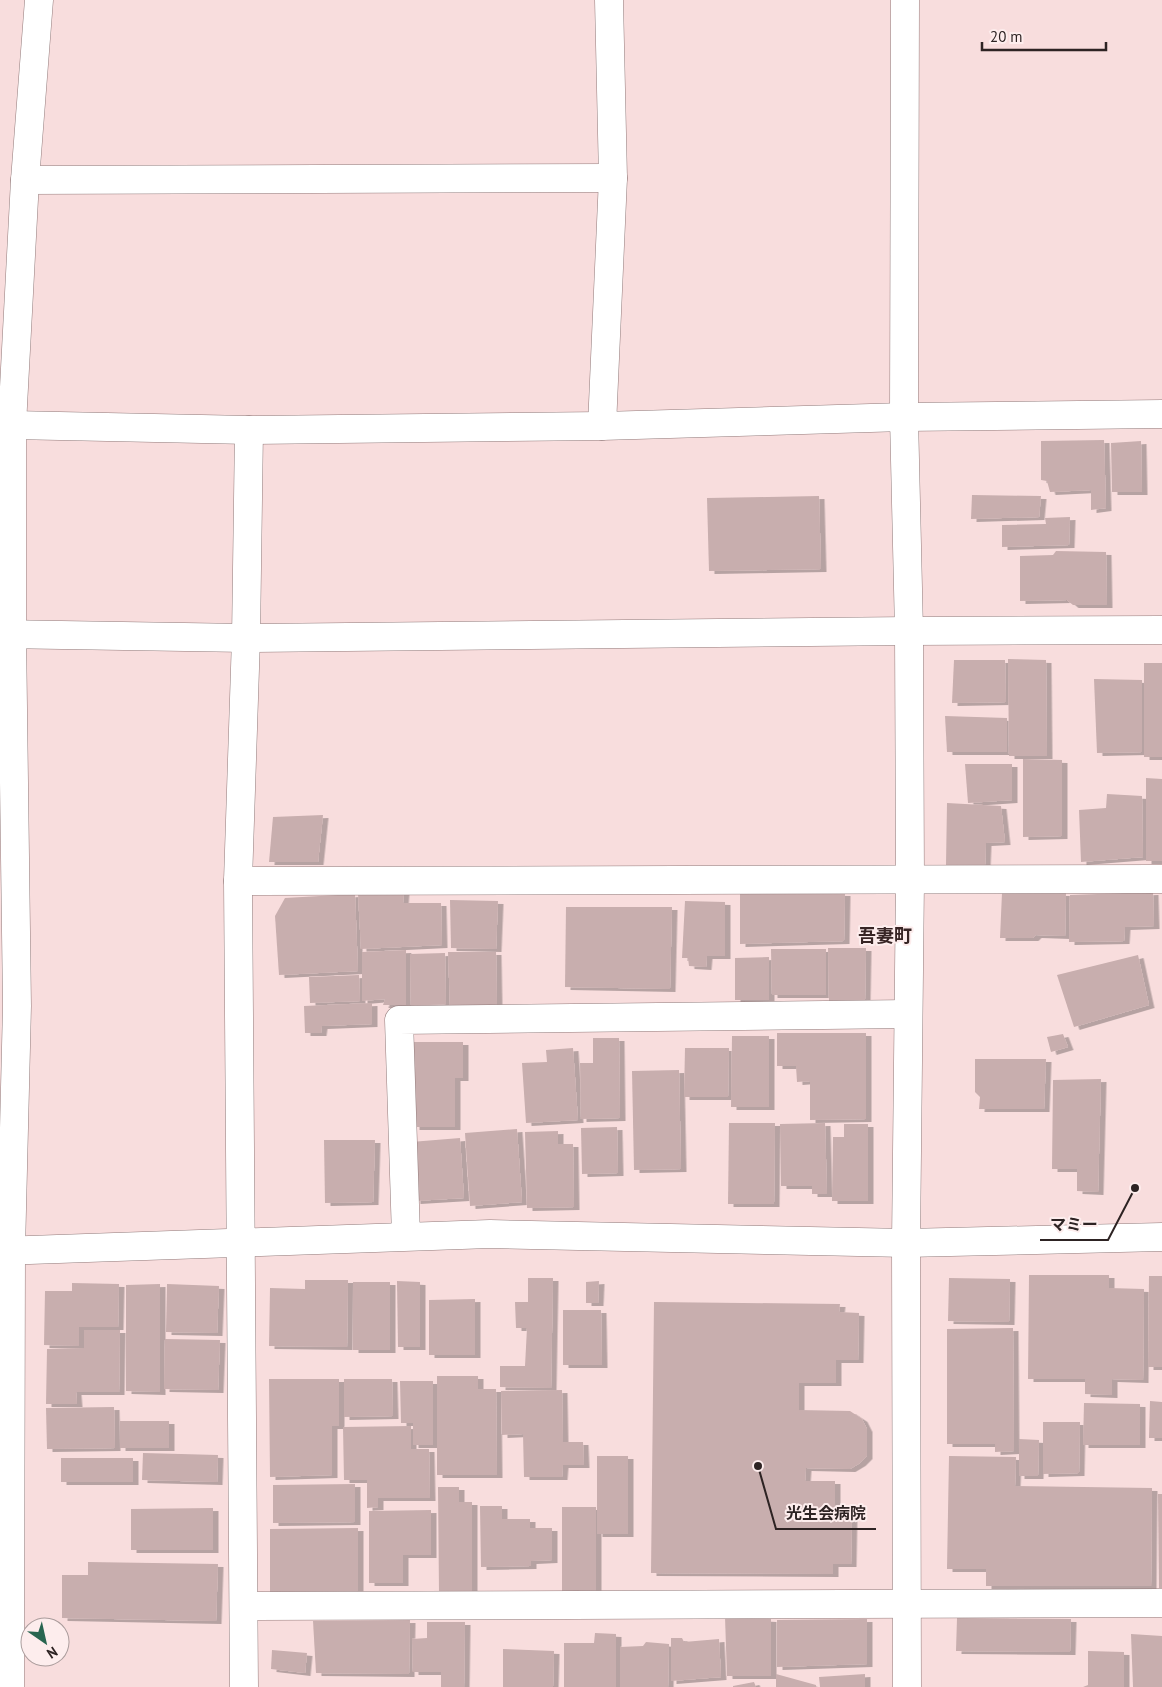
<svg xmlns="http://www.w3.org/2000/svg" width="1162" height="1687" viewBox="0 0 1162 1687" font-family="'PT Sans','Noto Sans JP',sans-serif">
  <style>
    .building { fill: #c8aeae; filter: url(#shadow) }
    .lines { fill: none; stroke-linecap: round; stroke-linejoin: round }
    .minor-casing { stroke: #927b7b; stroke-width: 29 }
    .tertiary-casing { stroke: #927b7b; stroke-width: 29 }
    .minor { stroke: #fff; stroke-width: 28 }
    .tertiary { stroke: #fff; stroke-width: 28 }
    .labels { text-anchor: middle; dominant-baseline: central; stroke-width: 4; stroke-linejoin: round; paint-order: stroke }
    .quarter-label { font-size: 18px; font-weight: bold; fill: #372424; stroke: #fdeded }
    .leader { fill: none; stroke: #2d2323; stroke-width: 2 }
    .callout-dot { fill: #2d2323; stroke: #fdeded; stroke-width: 2 }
    .callout-label { font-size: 16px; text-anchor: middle; font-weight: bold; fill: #2d2323; stroke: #fdeded; stroke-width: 4; stroke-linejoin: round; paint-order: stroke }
  </style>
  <defs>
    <filter id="shadow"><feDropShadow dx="5.5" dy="3" stdDeviation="0" flood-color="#0004"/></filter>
  </defs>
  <rect width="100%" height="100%" fill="#f8dddd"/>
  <g class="building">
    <polygon points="1104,440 1106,508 1091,510 1091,490 1050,492 1047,481 1041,480 1041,441"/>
    <polygon points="1141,441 1142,492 1112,492 1111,443"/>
    <polygon points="972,495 1041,496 1039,517 971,519"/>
    <polygon points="819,496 821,569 709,571 707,498"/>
    <polygon points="1070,517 1069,545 1002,547 1002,525 1046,524 1045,518"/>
    <polygon points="1056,551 1106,552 1107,605 1073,605 1067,600 1020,601 1020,556 1053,555"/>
    <polygon points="1008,659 1046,660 1047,756 1009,756"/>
    <polygon points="954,660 1005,660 1006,702 952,703"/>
    <rect x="1144" y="663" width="18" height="94"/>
    <polygon points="1094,679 1142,680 1142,752 1097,753"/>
    <polygon points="945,716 1007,718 1007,752 947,752"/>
    <polygon points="1023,759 1062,760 1062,836 1023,837"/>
    <polygon points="965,764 1012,764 1012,800 968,803"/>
    <polygon points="1146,778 1162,779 1162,861 1146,861"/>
    <polygon points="1107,794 1142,796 1143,857 1081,862 1079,810 1106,808"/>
    <polygon points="947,803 1001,806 1005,842 986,843 985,865 946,865"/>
    <polygon points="323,815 318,862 269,862 273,817"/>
    <polygon points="404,891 403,903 441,903 442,945 361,949 358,893"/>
    <polygon points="740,892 845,893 844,941 740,944"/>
    <polygon points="1153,892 1154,926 1125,927 1124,941 1069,942 1070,895"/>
    <polygon points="1002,893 1066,893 1065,936 1036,935 1033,938 1000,938"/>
    <polygon points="355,894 358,971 279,975 275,916 285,898"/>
    <polygon points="450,900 498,901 496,949 451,948"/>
    <polygon points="685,901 725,902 725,956 707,956 706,967 689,966 688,958 682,958"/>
    <polygon points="566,907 672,907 670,989 565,987"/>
    <polygon points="828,948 866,948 865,1000 829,1001"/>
    <polygon points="771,949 826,949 826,995 772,995"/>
    <polygon points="406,950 406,1005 383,1005 385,999 362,1001 362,952"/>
    <polygon points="448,952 496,952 497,1005 450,1005"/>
    <polygon points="445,953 446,1004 411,1006 410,954"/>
    <polygon points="1138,955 1149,1005 1074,1027 1057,975"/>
    <polygon points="769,957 769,1000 735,1000 735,958"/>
    <polygon points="359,975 360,1001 310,1003 309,977"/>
    <polygon points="372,1003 372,1024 322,1026 321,1033 305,1033 304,1006"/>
    <polygon points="777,1033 866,1033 866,1119 810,1120 810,1081 797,1082 796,1066 777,1066"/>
    <polygon points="1063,1034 1068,1047 1051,1052 1047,1037"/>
    <polygon points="732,1036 769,1036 769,1107 731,1107"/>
    <polygon points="593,1038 619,1038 620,1118 581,1119 580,1063 593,1063"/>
    <polygon points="414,1042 463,1042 463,1078 455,1078 455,1127 414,1127"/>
    <polygon points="573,1048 578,1120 526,1123 522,1063 547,1062 546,1050"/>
    <polygon points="685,1048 729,1048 728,1097 684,1097"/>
    <polygon points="975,1059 1046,1059 1044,1109 979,1109 980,1097 975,1092"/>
    <polygon points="679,1070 681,1169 634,1170 632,1071"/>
    <polygon points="1101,1079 1098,1192 1077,1191 1077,1169 1052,1169 1053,1080"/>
    <polygon points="729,1123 775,1123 774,1204 728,1204"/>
    <polygon points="825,1123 827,1194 812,1194 812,1186 781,1186 780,1124"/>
    <polygon points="844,1124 868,1124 868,1201 832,1201 833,1137 844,1137"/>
    <polygon points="617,1127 618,1173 582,1174 581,1128"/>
    <polygon points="517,1129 522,1202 470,1206 465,1133"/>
    <polygon points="558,1131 558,1144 573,1144 574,1207 527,1208 525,1132"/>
    <polygon points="460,1138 464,1198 415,1201 411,1142"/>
    <polygon points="324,1140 375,1140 373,1202 325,1203"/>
    <polygon points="1029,1275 1109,1275 1109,1288 1144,1289 1143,1380 1112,1379 1112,1395 1085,1394 1085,1379 1028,1379"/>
    <polygon points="1149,1276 1162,1276 1162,1367 1148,1367"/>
    <polygon points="528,1278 553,1278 551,1388 500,1387 500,1366 525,1366 527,1328 516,1328 515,1302 528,1302"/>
    <polygon points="949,1278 1010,1279 1009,1322 948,1321"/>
    <polygon points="305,1280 348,1280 347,1347 269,1346 270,1288 305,1289"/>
    <polygon points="397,1281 420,1282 420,1347 398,1347"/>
    <polygon points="599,1281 598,1303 586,1303 586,1282"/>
    <rect x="353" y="1282" width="37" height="68"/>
    <polygon points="72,1283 119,1284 118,1327 79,1327 79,1346 44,1345 45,1291 72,1291"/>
    <polygon points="160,1284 160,1392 126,1391 126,1285"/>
    <polygon points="167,1284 219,1286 217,1333 166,1332"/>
    <polygon points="475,1299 475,1355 429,1355 429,1300"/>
    <polygon points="654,1302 840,1304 839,1312 859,1313 858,1360 836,1360 836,1383 799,1383 799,1410 850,1411 862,1419 867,1429 867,1456 860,1463 850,1469 806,1468 805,1481 835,1481 835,1512 852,1512 851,1564 833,1564 833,1574 651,1573"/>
    <polygon points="563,1310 601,1310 602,1365 563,1365"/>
    <polygon points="1013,1328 1014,1451 995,1452 995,1444 947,1444 947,1329"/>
    <polygon points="84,1330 120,1330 119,1392 76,1392 77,1404 46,1404 47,1349 84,1348"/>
    <polygon points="165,1339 220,1340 218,1390 164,1389"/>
    <polygon points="437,1376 478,1376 478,1389 496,1389 497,1475 437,1475"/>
    <polygon points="269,1379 339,1379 339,1426 332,1426 332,1475 270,1477"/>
    <polygon points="344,1379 392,1379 393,1416 344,1417"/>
    <polygon points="400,1381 433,1381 433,1445 413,1445 413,1423 401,1423"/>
    <polygon points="562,1390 563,1442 583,1442 584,1465 563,1465 562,1477 524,1477 523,1434 502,1435 501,1391"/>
    <polygon points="1150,1401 1162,1402 1162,1438 1149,1438"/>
    <polygon points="1084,1403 1140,1404 1140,1445 1083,1445"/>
    <polygon points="114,1407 115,1448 47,1449 46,1408"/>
    <rect x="120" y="1421" width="49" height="27"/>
    <polygon points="1043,1422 1080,1422 1079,1473 1043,1474"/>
    <polygon points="411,1426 411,1449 429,1449 430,1498 378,1498 378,1507 367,1508 367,1480 344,1480 343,1427"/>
    <polygon points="1019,1439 1039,1440 1038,1476 1019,1476"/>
    <polygon points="143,1453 218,1455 217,1482 142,1480"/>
    <rect x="597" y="1456" width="31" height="78"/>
    <polygon points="949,1456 1016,1457 1015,1486 1152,1488 1151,1586 986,1586 986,1569 947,1569"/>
    <rect x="61" y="1458" width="72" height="24"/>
    <polygon points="355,1484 355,1522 273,1523 273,1485"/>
    <polygon points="438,1487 459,1487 459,1502 472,1502 472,1592 439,1593"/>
    <polygon points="1158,1494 1162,1494 1162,1588 1159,1588"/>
    <polygon points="480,1506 502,1506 502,1519 530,1519 530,1528 552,1528 552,1560 531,1561 531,1566 481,1567"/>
    <rect x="562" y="1507" width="34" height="85"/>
    <polygon points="213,1508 213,1550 131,1550 131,1509"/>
    <polygon points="431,1510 431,1555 403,1555 403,1583 369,1583 369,1511"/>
    <polygon points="358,1528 358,1591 270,1592 270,1529"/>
    <polygon points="88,1562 218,1564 216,1621 62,1618 62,1575 88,1575"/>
    <polygon points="725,1617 771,1619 771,1676 727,1676"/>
    <polygon points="957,1618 1071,1619 1070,1652 956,1651"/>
    <polygon points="867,1619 867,1664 777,1667 777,1620"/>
    <polygon points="410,1620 409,1674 316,1673 313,1621"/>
    <polygon points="427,1622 465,1622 464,1687 441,1687 441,1672 413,1672 412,1639 427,1638"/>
    <polygon points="595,1633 616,1634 616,1687 564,1687 564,1643 594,1643"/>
    <polygon points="1131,1634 1162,1636 1162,1687 1133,1687"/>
    <polygon points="671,1638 682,1638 684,1642 719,1639 721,1677 671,1681"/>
    <polygon points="646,1642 669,1644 668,1687 620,1687 620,1647 643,1646"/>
    <polygon points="503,1649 554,1651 553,1687 503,1687"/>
    <polygon points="272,1650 307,1653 305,1673 271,1669"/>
    <polygon points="1088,1651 1124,1652 1124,1687 1083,1687 1088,1685"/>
    <polygon points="776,1674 816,1685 816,1687 776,1687"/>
    <polygon points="865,1674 865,1687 820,1687 819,1677"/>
    <polygon points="754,1682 756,1687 733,1687 733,1686"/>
  </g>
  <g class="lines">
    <g class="minor-casing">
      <g id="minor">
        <polyline points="25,180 613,178"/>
        <polyline points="12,425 249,430 602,426 904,417 1162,414"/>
        <polyline points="602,426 613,178 609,0"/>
        <polyline points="0,634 246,638 909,631 1162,630"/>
        <polyline points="238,881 1162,879"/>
        <polyline points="406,1236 399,1020 908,1014"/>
        <polyline points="244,1606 1162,1603"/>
        <polyline points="244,1687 238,881 246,638 249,430"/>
      </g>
    </g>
    <g class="tertiary-casing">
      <g id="tertiary">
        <polyline points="905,0 904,417 909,631 910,881 906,1243 907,1687"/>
        <polyline points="0,1251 490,1234 906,1243 1162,1237"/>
        <polyline points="10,1687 11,1250 17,1006 12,634 12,425 25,180 39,0"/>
      </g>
    </g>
    <use href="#minor" class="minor"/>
    <use href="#tertiary" class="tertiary"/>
  </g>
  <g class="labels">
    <g class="quarter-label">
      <text x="885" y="935">吾妻町</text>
    </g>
  </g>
  <path class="leader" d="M1135 1188L1108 1240H1040M758 1466L776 1529H876"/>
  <g class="callout-dot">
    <circle cx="1135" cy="1188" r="5"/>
    <circle cx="758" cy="1466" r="5"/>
  </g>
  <g class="callout-label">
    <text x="1074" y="1230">マミー</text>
    <text x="826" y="1519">光生会病院</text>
  </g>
  <g transform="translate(45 1642) rotate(146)"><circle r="24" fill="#fdeded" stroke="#aa9c9c"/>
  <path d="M0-4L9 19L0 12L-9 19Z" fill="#286550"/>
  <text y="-8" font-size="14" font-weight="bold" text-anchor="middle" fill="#2d2323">N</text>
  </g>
  <path d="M982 42v8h124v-8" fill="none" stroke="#2d2323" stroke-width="2.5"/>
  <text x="990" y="42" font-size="15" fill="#2d2323" stroke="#fdeded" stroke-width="4" paint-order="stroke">20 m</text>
</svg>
